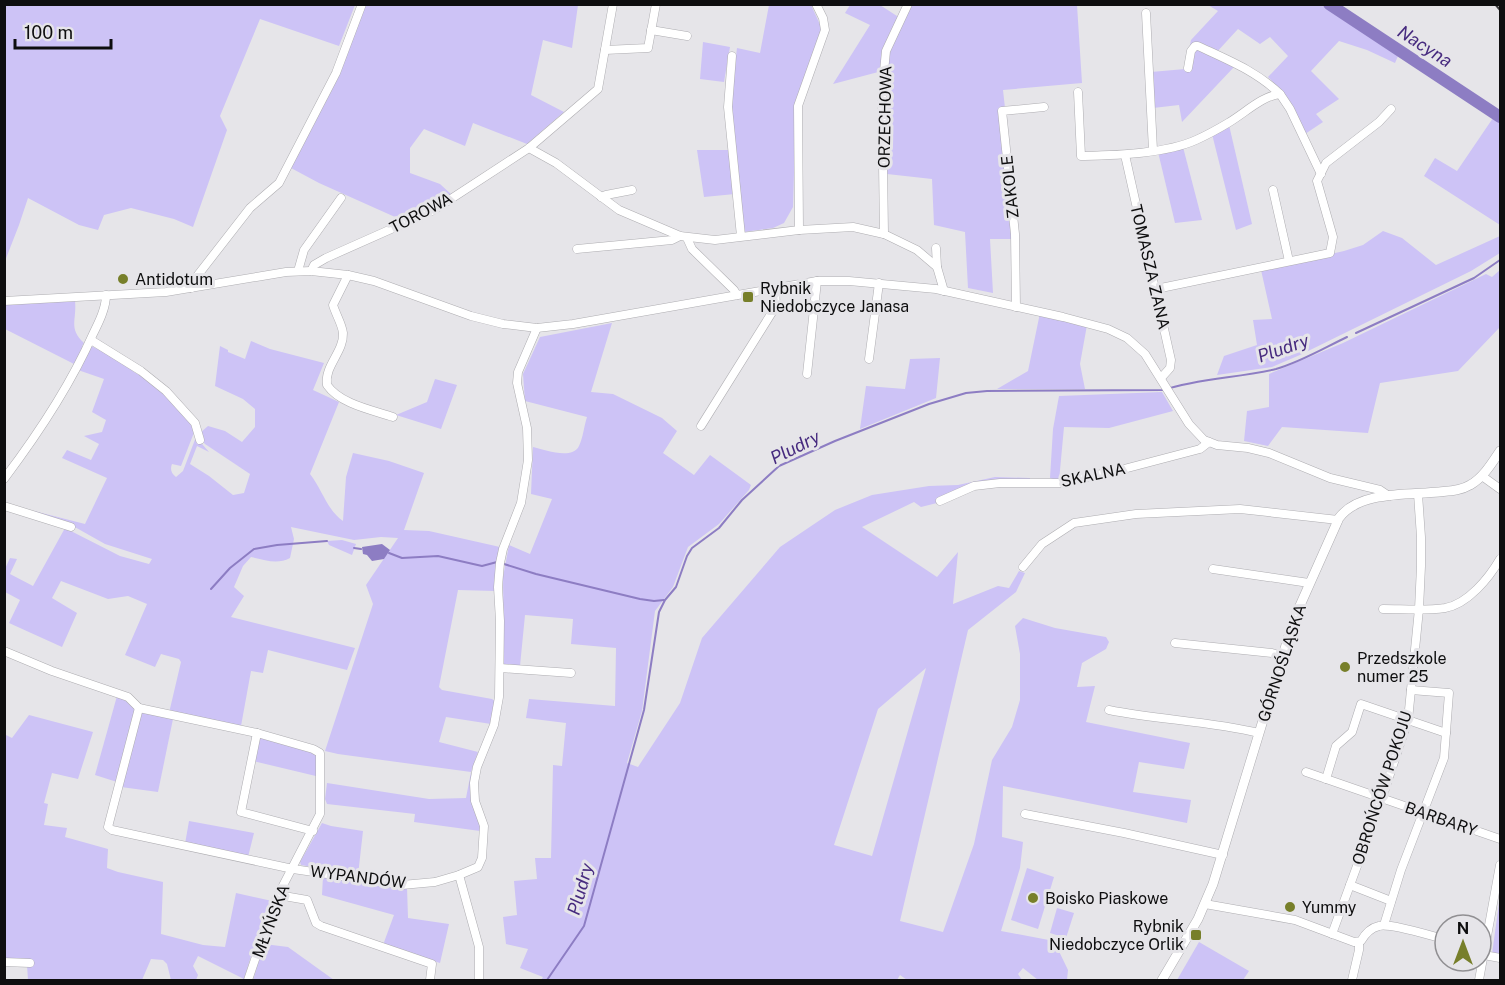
<svg xmlns="http://www.w3.org/2000/svg" width="1505" height="985" viewBox="0 0 1505 985" font-family="'Public Sans',sans-serif">
  <style>
    .green { fill: #cdc3f6; fill-rule: evenodd }
    .water { fill: #8d7dc3 }
    .lines { fill: none; stroke-linecap: round; stroke-linejoin: round }
    .stream { stroke: #8d7dc3; stroke-width: 2 }
    .river { stroke: #8d7dc3; stroke-width: 12 }
    .minor-casing { stroke: #aeadb1; stroke-width: 9 }
    .tertiary-casing { stroke: #aeadb1; stroke-width: 10 }
    .minor { stroke: #fff; stroke-width: 8 }
    .tertiary { stroke: #fff; stroke-width: 9 }
    .rail { stroke: #3b3b3d; stroke-width: 2; stroke-dasharray: 10 10; stroke-linecap: butt }
    .poi-dot { fill: #777f2a; stroke: #e6e5e9; stroke-width: 2 }
    .labels { text-anchor: middle; dominant-baseline: central; stroke-width: 6; stroke-linejoin: round; paint-order: stroke }
    .street-label { font-size: 16px; fill: #0e0e0f; stroke: #e6e5e9 }
    .poi-label { font-size: 16px; fill: #0e0e0f; stroke: #e6e5e9; text-anchor: start }
    .water-label { font-size: 18px; font-style: italic; fill: #472b7f; stroke: #e6e5e9 }
  </style>
  <rect width="100%" height="100%" fill="#e6e5e9"/>
  <g class="green">
    <polygon points="5,4 355,4 355,5 339,46 260,19 220,116 227,130 193,227 174,219 131,208 104,215 98,230 79,225 28,198 19,225 5,261"/>
    <polygon points="364,5 578,5 572,48 543,40 531,95 564,112 527,144 473,123 465,146 424,129 410,148 410,173 440,184 452,195 404,221 319,183 291,168 337,80"/>
    <polygon points="769,5 813,5 812,7 823,31 796,104 793,207 784,223 773,228 744,232 730,105 737,48 760,53"/>
    <polygon points="850,5 880,5 900,18 883,48 882,71 833,84 870,25 845,13"/>
    <polygon points="910,5 1077,5 1082,83 1003,90 1005,108 999,108 1012,239 990,239 993,293 968,288 965,232 934,225 932,179 887,174 889,50"/>
    <polygon points="1208,5 1321,5 1398,56 1395,63 1367,50 1339,41 1311,71 1339,99 1316,114 1323,122 1305,134 1280,89 1268,77 1288,56 1270,37 1260,44 1238,29 1215,54 1234,67 1182,122 1179,105 1153,108 1151,72 1185,69 1191,40 1218,11"/>
    <polygon points="703,42 730,47 724,82 700,79"/>
    <polygon points="1493,118 1500,123 1500,225 1424,176 1435,158 1457,171"/>
    <polygon points="1229,125 1252,224 1236,230 1212,134"/>
    <polygon points="1183,147 1202,220 1175,223 1158,152"/>
    <polygon points="697,150 728,150 735,194 704,197"/>
    <polygon points="1383,231 1402,238 1436,265 1500,236 1500,253 1471,271 1300,355 1272,367 1217,375 1224,356 1257,345 1253,320 1272,319 1261,270 1344,251 1363,245"/>
    <polygon points="1500,270 1500,327 1458,371 1380,383 1368,433 1282,427 1268,446 1244,441 1247,411 1269,407 1269,374 1343,343 1486,274 1492,277"/>
    <path d="M75,301C77,320 68,328 84,343L82,346L85,349L76,365L5,329L4,305Z"/>
    <polygon points="1040,313 1087,325 1080,364 1085,389 991,389 997,389 1028,371"/>
    <path d="M612,323L591,392L613,394L662,418L677,431L663,453L694,475L710,455L751,485L749,490L719,524L688,547L673,587L655,611L642,711L627,763L638,767L680,703L702,638L780,547L835,510L872,495L929,486L958,485L995,477L1030,478V481L961,489L937,499V503L921,507L914,502L862,527L937,577L958,552L953,604L998,586L1009,588L1019,571L1025,573L1016,592L968,630L900,921L943,932L974,844L992,760L1012,727L1020,700V654L1015,626L1023,618L1055,628L1106,637L1109,642L1106,649L1082,663L1077,687L1095,686L1086,722L1190,743L1184,769L1139,762L1133,792L1191,800L1187,823L1003,786L1002,837L1023,842L1020,868L1001,931L1054,941L1068,970L1067,980H1038L1023,968L1018,974L1022,980H907L900,975L897,980H541L543,977L520,968L528,949L506,944L503,917L517,915L514,881L537,879L535,858H551L553,765L562,766L566,723L526,718L529,699L615,706L616,648L571,644L573,619L525,615L520,666L504,664L503,577L509,545L530,554L552,499L531,494L533,447C545,450 572,460 579,446C583,438 584,426 587,417L525,401L523,374L540,337ZM926,668L872,856L834,845L878,709Z"/>
    <path d="M251,341L270,349L324,363L313,390L339,402L310,474C322,489 327,510 343,521L346,477L353,453L389,461L424,473L404,530L429,531L500,547L495,591L458,590L439,687L442,690L492,699L496,702L491,724L446,717L439,742L478,752L471,772L482,824L480,831L414,822L415,814L327,804L325,799L327,783L429,799L466,798L471,772L338,754L325,751L373,604L366,585L398,538L381,537L354,540L291,527L294,539L290,558C277,565 265,560 251,557L243,566L234,587L244,596L231,617L355,648L347,670L268,650L263,673L251,671L241,726L169,713L181,662L179,659L161,654L155,667L125,655L147,604L128,596L108,599L61,581L52,598L77,613L62,647L9,623L20,600L5,592L4,571L10,558L17,559L10,574L33,586L65,528L120,556L149,564L152,559L105,544L73,526L34,514V511L85,524L107,478L62,458L67,450L91,460L99,444L84,436L102,432L106,420L92,412L104,379L78,370L91,346L117,358L134,372L152,382L188,418L195,430L181,466L172,464C170,469 171,473 176,477L183,471L196,437L209,452L197,446L190,464L209,476L233,495L244,493L250,474L205,444L201,439L200,433L208,426L225,431L242,442L255,427V409L243,399L215,386L220,346L228,350V352L245,359Z"/>
    <polygon points="940,358 936,398 860,429 866,386 905,389 910,359"/>
    <polygon points="435,379 457,385 441,429 396,415 427,402"/>
    <polygon points="1162,392 1173,411 1109,428 1064,427 1059,481 1050,478 1053,429 1059,396"/>
    <polygon points="342,540 356,544 352,555 329,545 327,541"/>
    <polygon points="117,696 127,700 137,711 117,782 95,775"/>
    <polygon points="141,711 173,719 158,792 121,787"/>
    <polygon points="29,715 93,732 78,779 52,773 44,803 48,804 44,825 67,828 65,837 108,849 107,868 118,872 163,882 161,934 203,945 225,947 236,893 272,901 264,914 244,979 198,956 193,966 198,975 196,980 171,980 167,964 163,960 151,959 142,980 28,980 27,965 5,960 4,734 12,738"/>
    <polygon points="258,736 305,748 318,755 320,777 253,761"/>
    <polygon points="189,821 254,833 248,857 185,844"/>
    <polygon points="322,823 331,826 363,831 358,875 301,865 300,862"/>
    <polygon points="1027,868 1054,877 1038,929 1011,920"/>
    <polygon points="323,876 407,887 408,918 449,924 440,963 383,945 394,915 322,895"/>
    <polygon points="1500,896 1500,956 1492,954"/>
    <polygon points="1057,908 1074,913 1066,938 1050,933"/>
    <polygon points="1199,942 1249,971 1243,980 1177,980"/>
    <polygon points="264,944 288,947 334,980 253,980"/>
  </g>
  <polygon class="water" points="382,544 390,550 384,559 372,561 367,555 363,554 362,547"/>
  <g class="lines">
    <g class="stream">
      <polyline points="1448,77 1448,82"/>
      <polyline points="1356,333 1474,278 1500,260"/>
      <polyline points="354,548 361,549"/>
      <polyline points="389,553 402,558 438,556 482,566 497,562"/>
      <polyline points="504,564 536,574 640,599 654,601 664,600"/>
      <polyline points="211,589 230,568 254,549 277,545 327,541"/>
      <path d="M547,980L584,926L644,710L659,612L665,600L676,587L687,556L692,548L719,528L742,500L779,466L835,441L929,404L966,393L987,391L1163,390C1199,378 1238,378 1276,369C1301,362 1324,348 1347,337"/>
    </g>
    <polyline class="river" points="1329,4 1500,117"/>
    <g class="minor-casing">
      <g id="minor">
        <polyline points="1146,13 1153,150"/>
        <polyline points="651,30 687,36"/>
        <polyline points="605,50 648,48 656,4"/>
        <polyline points="732,56 728,107 741,236"/>
        <path d="M1188,68L1191,51L1195,46H1198C1228,60 1256,71 1280,94"/>
        <path d="M1078,92L1081,156C1115,155 1165,154 1196,140C1207,135 1218,129 1228,123C1245,113 1262,96 1280,94L1290,109L1321,174"/>
        <polyline points="529,148 556,163 619,210 680,236 715,240 799,230 853,227 884,234 917,250 937,267 944,291"/>
        <polyline points="1125,155 1171,360 1170,368 1161,378"/>
        <polyline points="1273,190 1289,261"/>
        <polyline points="601,197 606,195 632,190"/>
        <polyline points="799,230 798,106 825,30 823,18 816,4"/>
        <polyline points="884,234 882,92 886,51 908,4"/>
        <polyline points="687,238 692,249 734,290 737,295"/>
        <polyline points="936,248 937,267"/>
        <polyline points="577,249 672,240 680,236"/>
        <polyline points="298,271 304,250 341,198"/>
        <polyline points="311,271 314,265 326,258 434,210 529,148 598,89 613,4"/>
        <path d="M348,275L333,305C336,315 342,324 343,333C344,352 324,366 327,385C340,404 372,410 393,417"/>
        <polyline points="191,288 194,280 250,208 279,183 336,73 362,4"/>
        <polyline points="1156,289 1330,253 1333,237 1317,181 1326,163 1379,122 1391,109"/>
        <polyline points="4,301 166,292 286,272 311,271 348,275 374,281 471,316 503,324 537,328 573,324 817,281 849,281 936,289 1063,317 1108,329 1127,338 1145,354 1189,424 1204,440 1217,445 1248,448 1269,453 1330,478 1380,490 1389,496"/>
        <polyline points="1016,307 1015,234 1002,111 1044,107"/>
        <polyline points="91,340 141,371 166,391 195,423 200,440"/>
        <polyline points="869,359 879,283"/>
        <polyline points="807,374 817,281"/>
        <polyline points="701,426 776,306 775,288"/>
        <polyline points="1482,476 1500,489"/>
        <path d="M4,479C38,434 70,386 93,334C99,322 106,308 106,295"/>
        <polyline points="940,501 974,486 1000,483 1060,483 1120,470 1200,449 1209,442"/>
        <polyline points="4,506 71,527"/>
        <polyline points="1023,567 1042,544 1074,523 1136,514 1240,509 1338,520"/>
        <polyline points="1213,569 1309,583"/>
        <path d="M1383,609C1403,609 1425,611 1445,608C1468,604 1489,578 1500,559"/>
        <polyline points="1175,643 1272,653 1282,656"/>
        <polyline points="4,651 52,671 128,697 139,708"/>
        <polyline points="500,668 571,673"/>
        <polyline points="139,708 109,823 108,827 112,830 293,869 402,885 435,882 459,875 478,867 482,858 484,826 475,801 474,783 477,767 494,725 499,697 500,621 498,587 500,563 503,549 521,503 528,460 527,428 517,383 518,372 537,328"/>
        <polyline points="139,708 257,733 313,749 320,753 320,814 275,901 248,980"/>
        <path d="M1109,710C1158,720 1210,721 1259,733"/>
        <polyline points="257,733 241,812 313,831"/>
        <polyline points="1306,772 1500,839"/>
        <polyline points="1326,779 1336,746 1352,732 1361,704 1446,733"/>
        <polyline points="1025,814 1124,833 1223,855"/>
        <polyline points="459,875 479,947 479,980"/>
        <polyline points="1350,885 1391,901"/>
        <polyline points="278,895 307,900 316,923 321,926 432,964 430,980"/>
        <path d="M1205,904L1295,920L1354,942L1361,941C1365,934 1370,928 1379,926C1391,923 1431,936 1445,939"/>
        <polyline points="1384,925 1401,870 1444,758 1449,693 1411,690"/>
        <polyline points="1332,934 1382,798 1408,720 1419,609 1421,566 1421,537 1418,494"/>
        <polyline points="1484,955 1500,958"/>
        <polyline points="4,962 30,963"/>
        <polyline points="1352,980 1359,950 1359,942"/>
        <polyline points="1479,980 1500,865"/>
      </g>
    </g>
    <g class="tertiary-casing">
      <path id="tertiary" d="M1162,980L1198,919L1213,884L1294,619L1339,518C1359,491 1408,495 1439,492C1449,491 1460,491 1470,485C1483,478 1492,463 1500,451"/>
    </g>
    <use href="#minor" class="minor"/>
    <use href="#tertiary" class="tertiary"/>
    <polyline class="rail" points="1495,4 1500,10"/>
  </g>
  <g class="poi-dot">
    <circle cx="123" cy="279" r="6"/>
    <rect x="742" y="291" width="12" height="12" rx="3"/>
    <circle cx="1345" cy="667" r="6"/>
    <circle cx="1033" cy="898" r="6"/>
    <circle cx="1290" cy="907" r="6"/>
    <rect x="1190" y="929" width="12" height="12" rx="3"/>
  </g>
  <g class="labels">
    <g class="street-label">
      <text transform="translate(885 117) rotate(-89)">ORZECHOWA</text>
      <text transform="translate(1010 187) rotate(-96)">ZAKOLE</text>
      <text transform="translate(421 213) rotate(-28)">TOROWA</text>
      <text transform="translate(1150 267) rotate(77)">TOMASZA ZANA</text>
      <text transform="translate(1093 475) rotate(-12)">SKALNA</text>
      <text transform="translate(1282 663) rotate(-72)">GÓRNOŚLĄSKA</text>
      <text transform="translate(1382 788) rotate(-72)">OBROŃCÓW POKOJU</text>
      <text transform="translate(1441 819) rotate(19)">BARBARY</text>
      <text transform="translate(358 877) rotate(7)">WYPANDÓW</text>
      <text transform="translate(271 921) rotate(-69)">MŁYŃSKA</text>
    </g>
    <g class="poi-label">
      <text x="135" y="279">Antidotum</text>
      <text x="760" y="288">Rybnik<tspan x="760" dy="18">Niedobczyce Janasa</tspan></text>
      <text x="1357" y="658">Przedszkole<tspan x="1357" dy="18">numer 25</tspan></text>
      <text x="1045" y="898">Boisko Piaskowe</text>
      <text x="1302" y="907">Yummy</text>
      <text x="1184" y="926" text-anchor="end">Rybnik<tspan x="1184" dy="18">Niedobczyce Orlik</tspan></text>
    </g>
    <g class="water-label">
      <text transform="translate(1425 46) rotate(33)">Nacyna</text>
      <text transform="translate(1283 348) rotate(-19)">Pludry</text>
      <text transform="translate(795 447) rotate(-27)">Pludry</text>
      <text transform="translate(580 889) rotate(-74)">Pludry</text>
    </g>
  </g>
  <rect width="1505" height="985" fill="none" stroke="#0e0e0f" stroke-width="12"/>
  <g transform="translate(1463 943)"><circle r="28" fill="#e6e5e9" stroke="#908f92" stroke-width="1.5"/>
  <path d="M0-4.5L10 22L0 15L-10 22Z" fill="#777f2a"/>
  <text y="-9" font-size="16" font-weight="bold" text-anchor="middle" fill="#0e0e0f">N</text>
  </g>
  <path d="M15 39v9h96v-9" fill="none" stroke="#0e0e0f" stroke-width="3"/>
  <text x="24" y="39" font-size="18" fill="#0e0e0f" stroke="#e6e5e9" stroke-width="4.5" paint-order="stroke">100 m</text>
</svg>
